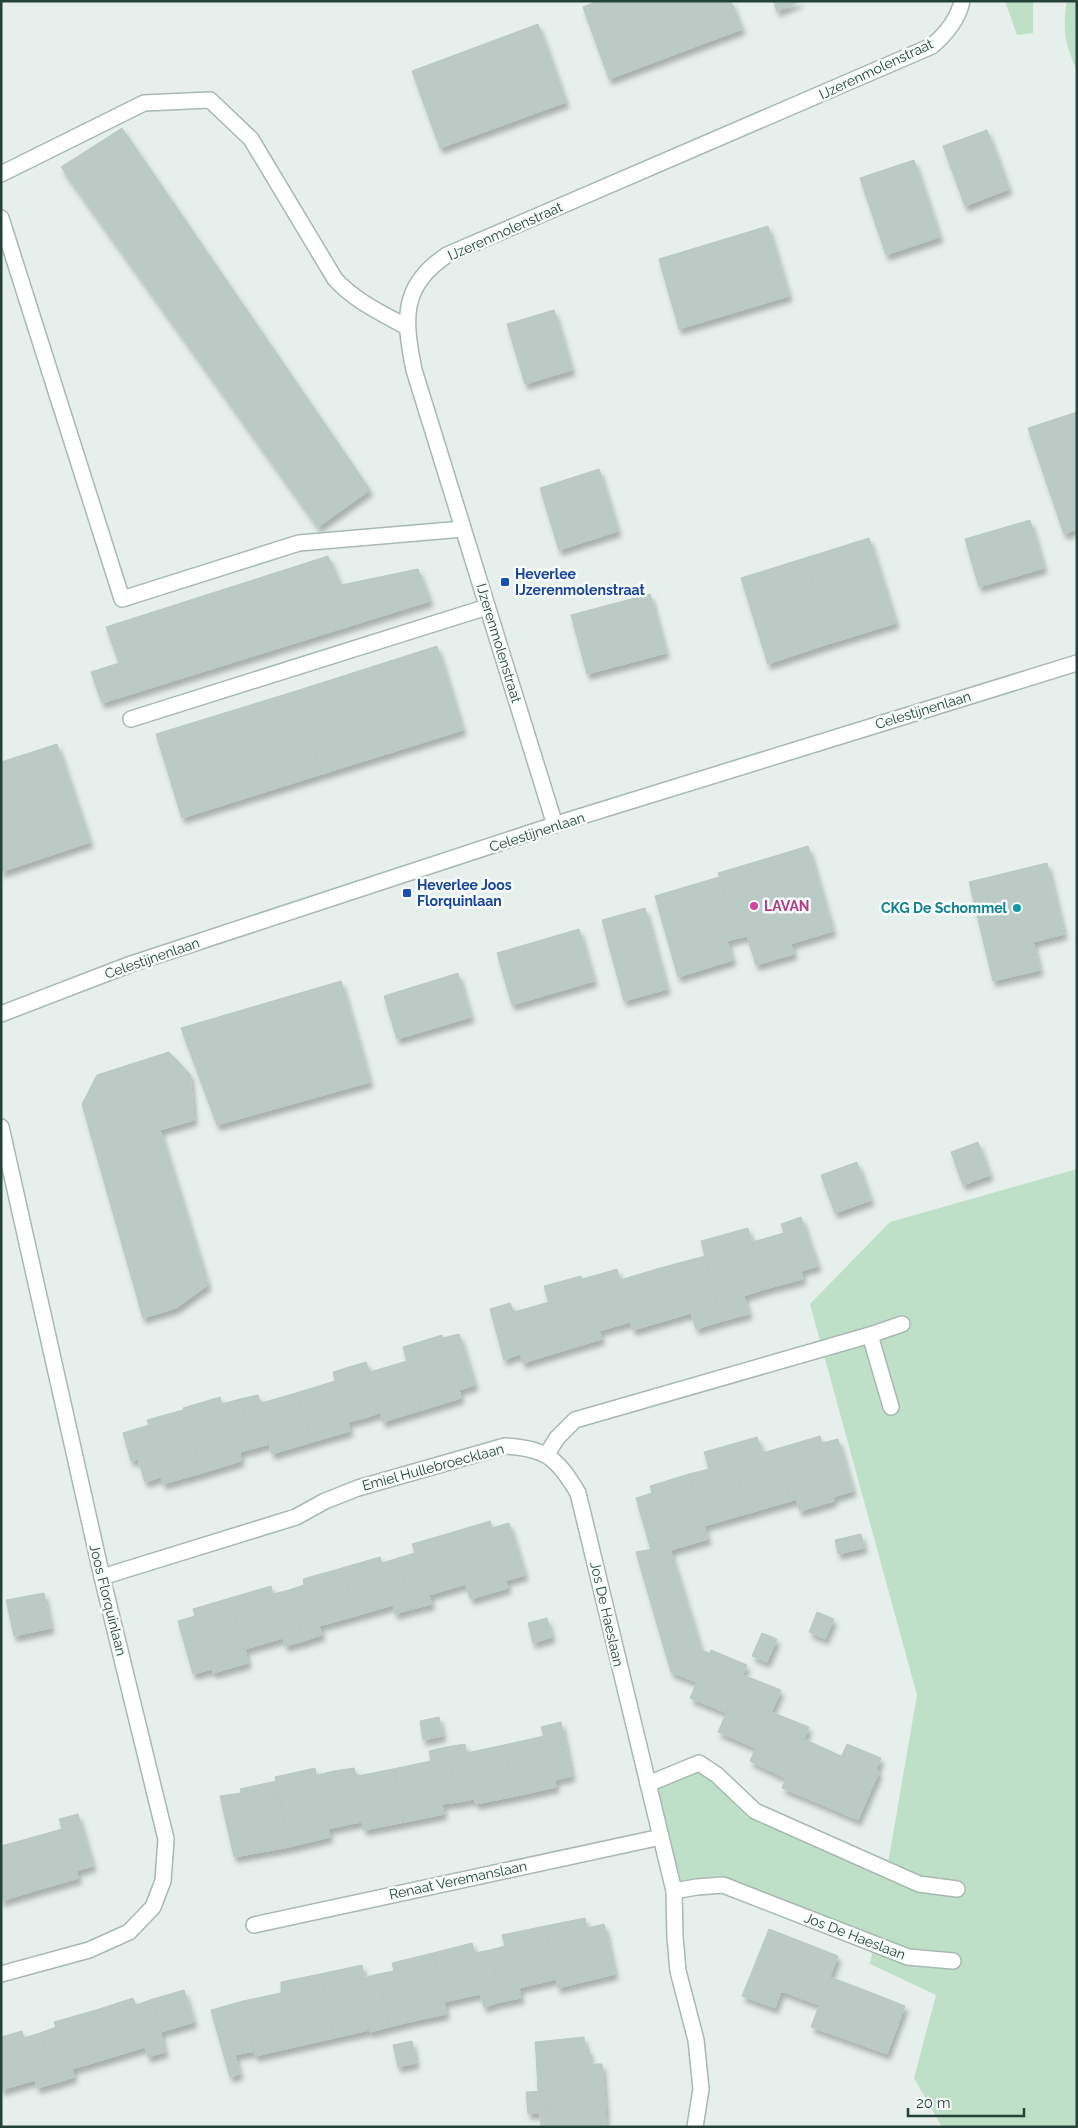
<svg xmlns="http://www.w3.org/2000/svg" width="1078" height="2128" viewBox="0 0 1078 2128" font-family="Raleway,sans-serif">
  <style>
    .green { fill: #bfe0c8 }
    .building { fill: #bbcac4; stroke: #b8c9c2; filter: url(#shadow) }
    .lines { fill: none; stroke-linecap: round; stroke-linejoin: round }
    .service-casing { stroke: #a8b8b2; stroke-width: 18 }
    .pedestrian-casing { stroke: #a8b8b2; stroke-width: 18 }
    .minor-casing { stroke: #a8b8b2; stroke-width: 18 }
    .service { stroke: #fff; stroke-width: 15 }
    .pedestrian { stroke: #fff; stroke-width: 15 }
    .minor { stroke: #fff; stroke-width: 15 }
    .transit-dot { fill: #1a4fb4; stroke: #f7fbf9; stroke-width: 2 }
    .hotel-dot { fill: #d1479c; stroke: #f7fbf9; stroke-width: 2 }
    .culture-dot { fill: #0f9aa8; stroke: #f7fbf9; stroke-width: 2 }
    .labels { text-anchor: middle; dominant-baseline: central; stroke-width: 5; stroke-linejoin: round; paint-order: stroke }
    .street-label { font-size: 14px; fill: #24423a; stroke: #f7fbf9 }
    .transit-label { font-size: 14px; font-weight: bold; fill: #164399; stroke: #f7fbf9; text-anchor: start }
    .hotel-label { font-size: 14px; font-weight: bold; fill: #b23c85; stroke: #f7fbf9; text-anchor: start }
    .culture-label { font-size: 14px; font-weight: bold; fill: #0d838f; stroke: #f7fbf9; text-anchor: end }
  </style>
  <defs>
    <filter id="shadow"><feDropShadow dx="3" dy="5.5" stdDeviation="2.5" flood-color="#0004"/></filter>
  </defs>
  <rect width="100%" height="100%" fill="#e6efeb"/>
  <g class="green">
    <polygon points="1005,1 1033,1 1033,33 1017,35"/>
    <path d="M1067,1H1077V70C1065,45 1062,29 1067,1Z"/>
    <polygon points="1077,1169 1077,2127 942,2127 914,2078 936,1995 870,1964 874,1944 723,1885 674,1891 648,1784 699,1763 755,1811 887,1869 917,1695 810,1304 890,1222"/>
  </g>
  <g class="building">
    <polygon points="598,1 731,1 742,29 609,79 583,7"/>
    <polygon points="773,1 801,1 777,11"/>
    <polygon points="538,24 566,102 440,148 412,71"/>
    <polygon points="122,128 370,490 318,527 61,167"/>
    <polygon points="987,130 1009,189 965,206 943,146"/>
    <polygon points="914,160 940,237 886,255 860,178"/>
    <polygon points="768,226 789,296 679,329 659,259"/>
    <polygon points="554,310 572,370 525,384 507,324"/>
    <polygon points="1077,412 1077,529 1064,534 1028,428"/>
    <polygon points="599,469 618,531 559,550 540,488"/>
    <polygon points="1030,520 1044,568 979,587 965,539"/>
    <polygon points="869,538 896,623 831,643 805,558"/>
    <polygon points="328,556 341,585 418,569 430,601 102,703 91,672 119,663 106,627"/>
    <polygon points="805,558 831,643 768,664 741,578"/>
    <polygon points="650,594 666,653 587,674 571,615"/>
    <polygon points="437,646 463,730 322,774 296,691"/>
    <polygon points="296,691 322,774 182,818 156,734"/>
    <polygon points="57,744 90,842 1,872 1,762"/>
    <polygon points="808,846 833,931 790,944 765,859"/>
    <polygon points="765,859 794,954 756,965 747,936 738,938 718,873"/>
    <polygon points="1047,863 1064,934 1033,942 1040,970 993,981 969,882"/>
    <polygon points="719,877 738,938 727,941 733,960 678,977 655,896"/>
    <polygon points="645,908 667,989 624,1001 602,920"/>
    <polygon points="579,929 594,981 512,1005 497,953"/>
    <polygon points="458,973 471,1017 397,1039 384,996"/>
    <polygon points="341,981 370,1082 217,1125 181,1028"/>
    <polygon points="169,1052 190,1074 194,1120 160,1130 208,1285 176,1308 143,1318 82,1104 97,1075"/>
    <polygon points="978,1142 990,1175 963,1185 951,1152"/>
    <polygon points="857,1162 871,1200 835,1213 821,1175"/>
    <polygon points="801,1217 818,1266 801,1271 803,1279 765,1289 752,1242 784,1233 781,1224"/>
    <polygon points="748,1228 765,1289 744,1296 749,1314 722,1321 701,1241"/>
    <polygon points="705,1256 722,1321 696,1329 691,1313 674,1318 660,1268"/>
    <polygon points="660,1268 674,1318 633,1330 630,1322 616,1326 600,1274 617,1269 620,1280"/>
    <polygon points="600,1274 616,1326 599,1331 602,1339 562,1351 544,1286 581,1276 582,1279"/>
    <polygon points="549,1302 562,1351 523,1363 520,1354 504,1360 490,1309 510,1303 514,1312"/>
    <polygon points="459,1334 475,1385 459,1390 461,1398 422,1410 407,1361 446,1349 443,1338"/>
    <polygon points="442,1335 446,1349 407,1361 403,1347"/>
    <polygon points="407,1361 422,1410 383,1422 380,1413 364,1418 349,1367 366,1362 370,1372"/>
    <polygon points="349,1367 364,1418 348,1422 350,1431 312,1442 296,1393 335,1381 333,1372"/>
    <polygon points="296,1393 312,1442 272,1454 269,1444 255,1448 240,1399 258,1395 261,1403"/>
    <polygon points="220,1397 222,1404 240,1399 255,1448 240,1452 241,1461 202,1473 183,1408"/>
    <polygon points="183,1410 202,1473 163,1484 161,1477 145,1482 138,1459 131,1461 123,1433 149,1425 147,1420"/>
    <polygon points="820,1436 822,1443 838,1439 853,1491 833,1497 834,1501 800,1511 796,1499 791,1501 776,1449"/>
    <polygon points="757,1437 763,1453 776,1449 791,1501 749,1513 729,1445"/>
    <polygon points="729,1445 749,1513 704,1526 689,1474 709,1469 704,1452"/>
    <polygon points="689,1474 708,1539 671,1550 669,1546 651,1550 636,1498 652,1493 650,1486"/>
    <polygon points="490,1521 492,1528 509,1523 525,1575 468,1592 450,1533"/>
    <polygon points="450,1533 466,1584 429,1595 432,1604 412,1609 398,1558 415,1553 412,1544"/>
    <polygon points="861,1534 864,1548 838,1554 835,1540"/>
    <polygon points="669,1546 701,1650 709,1653 696,1682 671,1672 636,1552"/>
    <polygon points="380,1557 382,1563 398,1558 412,1609 395,1614 393,1605 355,1616 342,1568"/>
    <polygon points="342,1568 355,1616 319,1626 322,1635 304,1641 289,1590 304,1585 303,1579"/>
    <polygon points="506,1581 508,1588 471,1599 468,1592"/>
    <polygon points="271,1586 273,1594 289,1590 304,1641 285,1646 283,1638 245,1649 230,1598"/>
    <polygon points="44,1593 51,1628 14,1636 6,1600"/>
    <polygon points="230,1598 245,1649 209,1660 212,1669 193,1674 178,1621 195,1616 193,1609"/>
    <polygon points="817,1612 834,1619 825,1639 809,1632"/>
    <polygon points="547,1618 552,1637 533,1643 528,1623"/>
    <polygon points="762,1633 777,1639 767,1662 752,1656"/>
    <polygon points="245,1649 248,1663 213,1673 209,1660"/>
    <polygon points="711,1650 747,1665 727,1713 690,1698"/>
    <polygon points="743,1675 781,1690 756,1748 718,1732"/>
    <polygon points="771,1712 809,1727 787,1779 750,1761"/>
    <polygon points="439,1717 443,1736 423,1740 420,1721"/>
    <polygon points="561,1722 572,1776 555,1780 556,1787 516,1796 504,1745 544,1736 541,1727"/>
    <polygon points="804,1739 841,1756 821,1804 782,1788"/>
    <polygon points="465,1744 466,1753 504,1745 516,1796 476,1804 474,1799 458,1802 446,1747"/>
    <polygon points="847,1744 881,1758 876,1770 879,1772 858,1820 821,1804"/>
    <polygon points="446,1747 458,1802 442,1804 444,1814 405,1822 393,1769 431,1761 429,1751"/>
    <polygon points="315,1768 319,1787 279,1796 275,1777"/>
    <polygon points="354,1768 357,1776 393,1769 405,1822 364,1830 362,1822 345,1825 334,1771"/>
    <polygon points="334,1771 345,1825 328,1829 330,1837 289,1847 279,1796 319,1787 317,1775"/>
    <polygon points="276,1781 279,1796 244,1804 240,1789"/>
    <polygon points="241,1793 244,1804 279,1796 289,1847 234,1857 220,1796"/>
    <polygon points="78,1814 93,1866 76,1871 79,1878 37,1890 23,1840 62,1829 59,1819"/>
    <polygon points="23,1840 37,1890 1,1901 1,1846"/>
    <polygon points="585,1918 587,1928 604,1924 615,1974 558,1988 545,1926"/>
    <polygon points="545,1926 556,1979 519,1988 521,1998 500,2002 490,1950 505,1946 502,1935"/>
    <polygon points="769,1929 800,1941 775,2008 742,1996"/>
    <polygon points="800,1941 838,1956 819,2005 781,1991"/>
    <polygon points="472,1943 475,1953 490,1950 500,2002 484,2007 480,1994 444,2002 433,1953"/>
    <polygon points="433,1953 444,2002 406,2011 409,2022 389,2027 378,1974 394,1971 392,1963"/>
    <polygon points="362,1965 364,1978 378,1974 389,2027 370,2032 366,2019 332,2027 320,1974"/>
    <polygon points="320,1974 334,2038 255,2056 243,2001 281,1993 281,1982"/>
    <polygon points="830,1977 867,1991 848,2040 811,2027"/>
    <polygon points="184,1990 194,2022 161,2032 153,1999"/>
    <polygon points="867,1991 905,2006 887,2054 848,2040"/>
    <polygon points="133,1998 136,2005 153,1999 165,2052 148,2057 145,2047 109,2058 96,2010"/>
    <polygon points="243,2001 254,2051 235,2055 240,2074 230,2077 211,2010"/>
    <polygon points="444,2002 446,2014 409,2022 406,2011"/>
    <polygon points="96,2010 109,2058 72,2069 74,2077 55,2083 40,2033 56,2027 54,2022"/>
    <polygon points="366,2019 369,2030 334,2038 332,2027"/>
    <polygon points="22,2031 24,2038 40,2033 55,2083 37,2088 35,2080 1,2090 1,2037"/>
    <polygon points="584,2037 585,2050 536,2053 535,2042"/>
    <polygon points="412,2041 416,2063 398,2067 393,2045"/>
    <polygon points="589,2049 590,2064 602,2064 605,2104 550,2111 549,2091 538,2091 536,2053"/>
    <polygon points="549,2091 550,2111 528,2114 526,2092"/>
    <polygon points="605,2104 606,2127 541,2127 540,2112"/>
  </g>
  <g class="lines">
    <g class="service-casing">
      <g id="service">
        <path d="M1,174L144,103L210,100L251,139L335,279C355,301 381,313 407,327"/>
        <polyline points="1,218 122,599 299,543 463,529"/>
        <polyline points="131,719 487,607"/>
      </g>
    </g>
    <g class="pedestrian-casing">
      <g id="pedestrian">
        <polyline points="648,1784 699,1763 717,1775 755,1811 919,1884 957,1889"/>
        <polyline points="674,1891 697,1887 723,1885 908,1957 953,1961"/>
      </g>
    </g>
    <g class="minor-casing">
      <g id="minor">
        <path d="M555,825L414,370C404,320 400,286 447,255L932,46C946,34 958,20 962,1"/>
        <polyline points="1,1014 131,964 566,821 1077,663"/>
        <polyline points="1,1127 102,1577 166,1839 163,1881 153,1907 129,1932 89,1950 1,1974"/>
        <polyline points="870,1335 902,1324"/>
        <polyline points="547,1454 557,1438 575,1420 870,1335 891,1407"/>
        <path d="M102,1577L296,1517L325,1501L358,1488L505,1446C546,1448 557,1458 578,1493L674,1891L675,1937L678,1971L696,2040L701,2089L695,2127"/>
        <polyline points="254,1925 661,1837"/>
      </g>
    </g>
    <use href="#service" class="service"/>
    <use href="#pedestrian" class="pedestrian"/>
    <use href="#minor" class="minor"/>
  </g>
  <g class="transit-dot">
    <rect x="500" y="577" width="10" height="10" rx="2.5"/>
    <rect x="402" y="888" width="10" height="10" rx="2.5"/>
  </g>
  <circle class="hotel-dot" cx="754" cy="906" r="5"/>
  <circle class="culture-dot" cx="1017" cy="908" r="5"/>
  <g class="labels">
    <g class="street-label">
      <text transform="translate(876 69) rotate(-25)">IJzerenmolenstraat</text>
      <text transform="translate(505 231) rotate(-24)">IJzerenmolenstraat</text>
      <text transform="translate(499 643) rotate(73)">IJzerenmolenstraat</text>
      <text transform="translate(923 710) rotate(-17)">Celestijnenlaan</text>
      <text transform="translate(537 832) rotate(-18)">Celestijnenlaan</text>
      <text transform="translate(152 958) rotate(-19)">Celestijnenlaan</text>
      <text transform="translate(433 1467) rotate(-15)">Emiel Hullebroecklaan</text>
      <text transform="translate(108 1600) rotate(76)">Joos Florquinlaan</text>
      <text transform="translate(607 1614) rotate(77)">Jos De Haeslaan</text>
      <text transform="translate(458 1880) rotate(-12)">Renaat Veremanslaan</text>
      <text transform="translate(855 1936) rotate(21)">Jos De Haeslaan</text>
    </g>
    <g class="transit-label">
      <text x="515" y="574">Heverlee<tspan x="515" dy="16">IJzerenmolenstraat</tspan></text>
      <text x="417" y="885">Heverlee Joos<tspan x="417" dy="16">Florquinlaan</tspan></text>
    </g>
    <g class="hotel-label">
      <text x="764" y="906">LAVAN</text>
    </g>
    <g class="culture-label">
      <text x="1007" y="908">CKG De Schommel</text>
    </g>
  </g>
  <rect width="1078" height="2128" fill="none" stroke="#24423a" stroke-width="5"/>
  <path d="M908 2108v8h116v-8" fill="none" stroke="#24423a" stroke-width="2.5"/>
  <text x="916" y="2108" font-size="15" fill="#24423a" stroke="#f7fbf9" stroke-width="4" paint-order="stroke">20 m</text>
</svg>
